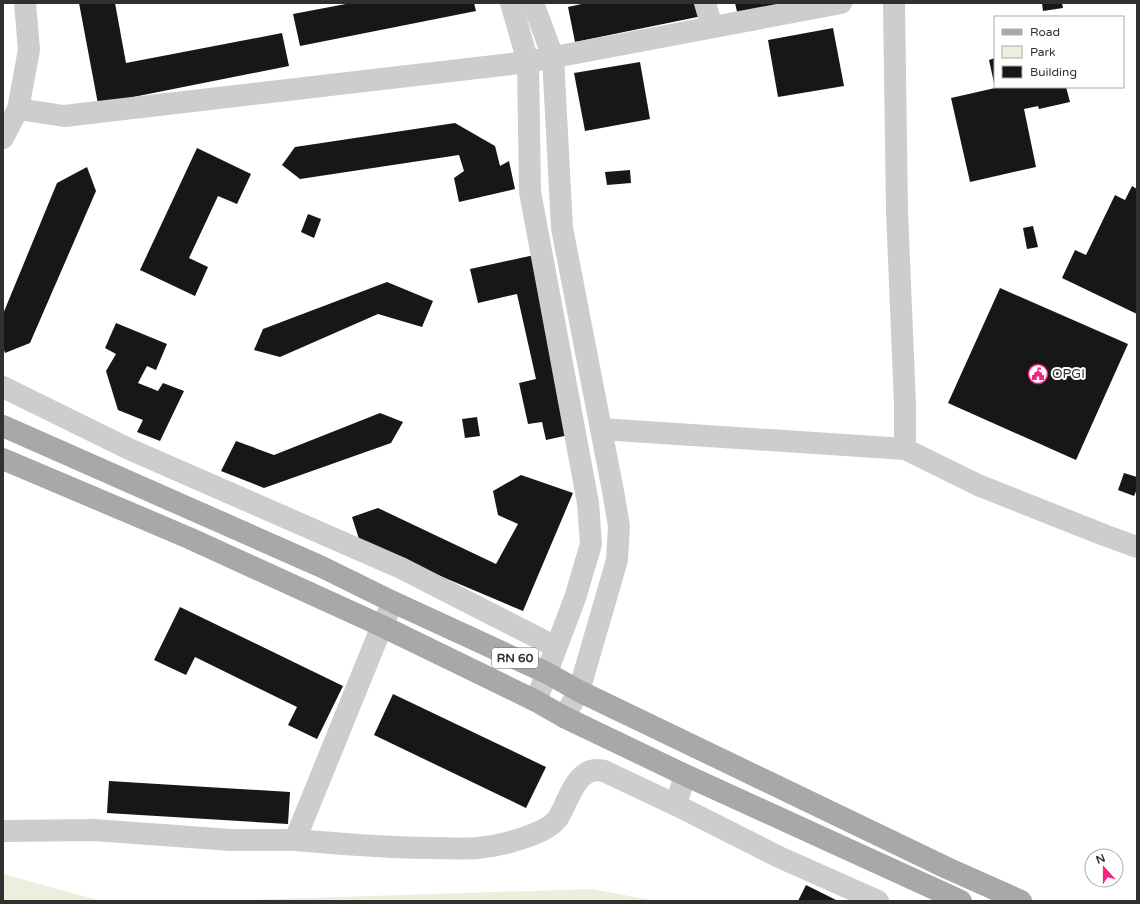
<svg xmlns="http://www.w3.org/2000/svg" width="1140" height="904" viewBox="0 0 1140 904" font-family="'Varela Round',sans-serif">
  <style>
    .green { fill: #edeedd }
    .building { fill: #171717 }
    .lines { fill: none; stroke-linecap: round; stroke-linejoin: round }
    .minor { stroke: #cdcdcd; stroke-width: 22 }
    .major { stroke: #a8a8a8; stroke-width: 22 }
    .labels { text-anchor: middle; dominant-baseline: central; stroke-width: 4; stroke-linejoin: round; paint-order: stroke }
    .shield { fill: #fff; stroke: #6e6e6e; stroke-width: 1 }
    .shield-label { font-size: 12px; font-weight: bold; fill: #303030 }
    .poi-label { font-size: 13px; fill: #303030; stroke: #fff; text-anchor: start }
  </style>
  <rect width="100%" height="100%" fill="#fff"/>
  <g class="green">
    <polygon points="3,874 101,901 3,901"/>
    <polygon points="592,889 656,901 213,901"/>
  </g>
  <g class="building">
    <polygon points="79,3 115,3 126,63 282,33 289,66 98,104"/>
    <polygon points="351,3 474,3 476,11 300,46 293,14"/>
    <polygon points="586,3 705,3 707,15 575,42 568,7"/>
    <polygon points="735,3 790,3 738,16"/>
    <polygon points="1042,3 1062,3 1063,8 1043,11"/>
    <polygon points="833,28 844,86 778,97 768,40"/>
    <polygon points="995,58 995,83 994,83 989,60"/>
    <polygon points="640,62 650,119 585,131 574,73"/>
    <polygon points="995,87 1066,87 1070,102 1039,109 1038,106 1024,109 1036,167 970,182 951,98 995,88"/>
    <polygon points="455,123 495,146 500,166 509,161 515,189 459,202 454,178 464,171 459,155 300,179 282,165 295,147"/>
    <polygon points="197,148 251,174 237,204 218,196 189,258 208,267 195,296 140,270"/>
    <polygon points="87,167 96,191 30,343 5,353 3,347 3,314 57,183"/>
    <polygon points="630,170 631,183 607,185 605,172"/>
    <polygon points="1132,186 1137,189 1137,314 1062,278 1075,250 1086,255 1115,195 1125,200"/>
    <polygon points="308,214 321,219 314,238 301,232"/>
    <polygon points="1033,226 1038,247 1027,249 1023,228"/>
    <polygon points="539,254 578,433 546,440 542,422 528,424 519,383 536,379 517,294 478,303 470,269"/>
    <polygon points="387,282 433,301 422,327 378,314 280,357 254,350 263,329"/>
    <polygon points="1000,288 1128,344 1076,460 948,403"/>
    <polygon points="116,323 167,344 156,370 147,366 138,383 158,391 163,383 184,391 160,441 137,432 143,420 118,410 106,371 116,354 105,348"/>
    <polygon points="380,413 403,422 391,443 264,488 221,471 236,441 274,455"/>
    <polygon points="477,417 480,436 465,438 462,419"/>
    <polygon points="1124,473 1137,477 1137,489 1134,496 1118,490"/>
    <polygon points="521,475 573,493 523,611 360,542 352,517 378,508 496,564 518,524 498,515 493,491"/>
    <polygon points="180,607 343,686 317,739 288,725 297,707 195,657 186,675 154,660"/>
    <polygon points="393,694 546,767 526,808 374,735"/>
    <polygon points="109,781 290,792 288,824 107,813"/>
    <polygon points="806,885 838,901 798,901"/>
  </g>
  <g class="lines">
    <g class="minor">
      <polyline points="511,3 528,62 530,192 588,503 591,544 575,598 536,701"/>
      <polyline points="533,3 553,57 562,228 613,491 619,526 617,560 579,691 564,717"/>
      <polyline points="705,3 712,27"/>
      <polyline points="18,109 64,116 528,62 841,3"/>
      <polyline points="3,138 18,109 29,50 25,3"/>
      <polyline points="3,387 129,449 401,568 556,647"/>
      <polyline points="601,429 905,449 905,405 897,211 894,3"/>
      <polyline points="905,449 978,485 1104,535 1137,547"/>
      <polyline points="676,805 779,857 878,901"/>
      <polyline points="3,831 94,830 231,840 295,840 382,626 393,602"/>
      <path d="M295,840C341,844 386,848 431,848C446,848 462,849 477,848C498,846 521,840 541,831C547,828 554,824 558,818C569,801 576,764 604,771L676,805L685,775"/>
    </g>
    <g class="major">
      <polyline points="3,426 322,567 393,602 547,673 579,691 947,868 1021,901"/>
      <polyline points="3,459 189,538 382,626 536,701 564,717 685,775 961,901"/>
    </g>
  </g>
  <defs>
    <g id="civic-ring" transform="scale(1)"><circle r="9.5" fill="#fff" stroke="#f62384" stroke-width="1.5"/><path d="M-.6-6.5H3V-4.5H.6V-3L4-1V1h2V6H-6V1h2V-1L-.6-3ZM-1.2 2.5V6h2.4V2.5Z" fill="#f62384"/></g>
  </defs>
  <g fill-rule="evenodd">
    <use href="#civic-ring" x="1038" y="374"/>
  </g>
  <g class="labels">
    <rect class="shield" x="492" y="648" width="46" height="20" rx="3"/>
    <g class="shield-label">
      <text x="515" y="658">RN 60</text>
    </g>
    <g class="poi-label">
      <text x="1052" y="374">OPGI</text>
    </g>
  </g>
  <rect width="1140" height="904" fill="none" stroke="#303030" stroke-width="8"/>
  <rect x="994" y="16" width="130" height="72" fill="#ffffff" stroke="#acacac"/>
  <rect x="1002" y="29" width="20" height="6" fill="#a8a8a8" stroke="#acacac"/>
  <text x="1030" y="36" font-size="12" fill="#303030">Road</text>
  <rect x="1002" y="46" width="20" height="12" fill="#edeedd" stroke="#acacac"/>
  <text x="1030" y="56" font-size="12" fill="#303030">Park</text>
  <rect x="1002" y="66" width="20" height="12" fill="#171717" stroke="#acacac"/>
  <text x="1030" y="76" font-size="12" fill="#303030">Building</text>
  <g transform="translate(1104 868) rotate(339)"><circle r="19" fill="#ffffff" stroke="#acacac"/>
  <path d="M0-3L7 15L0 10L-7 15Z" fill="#f62384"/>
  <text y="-6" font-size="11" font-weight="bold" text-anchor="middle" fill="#303030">N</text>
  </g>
</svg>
